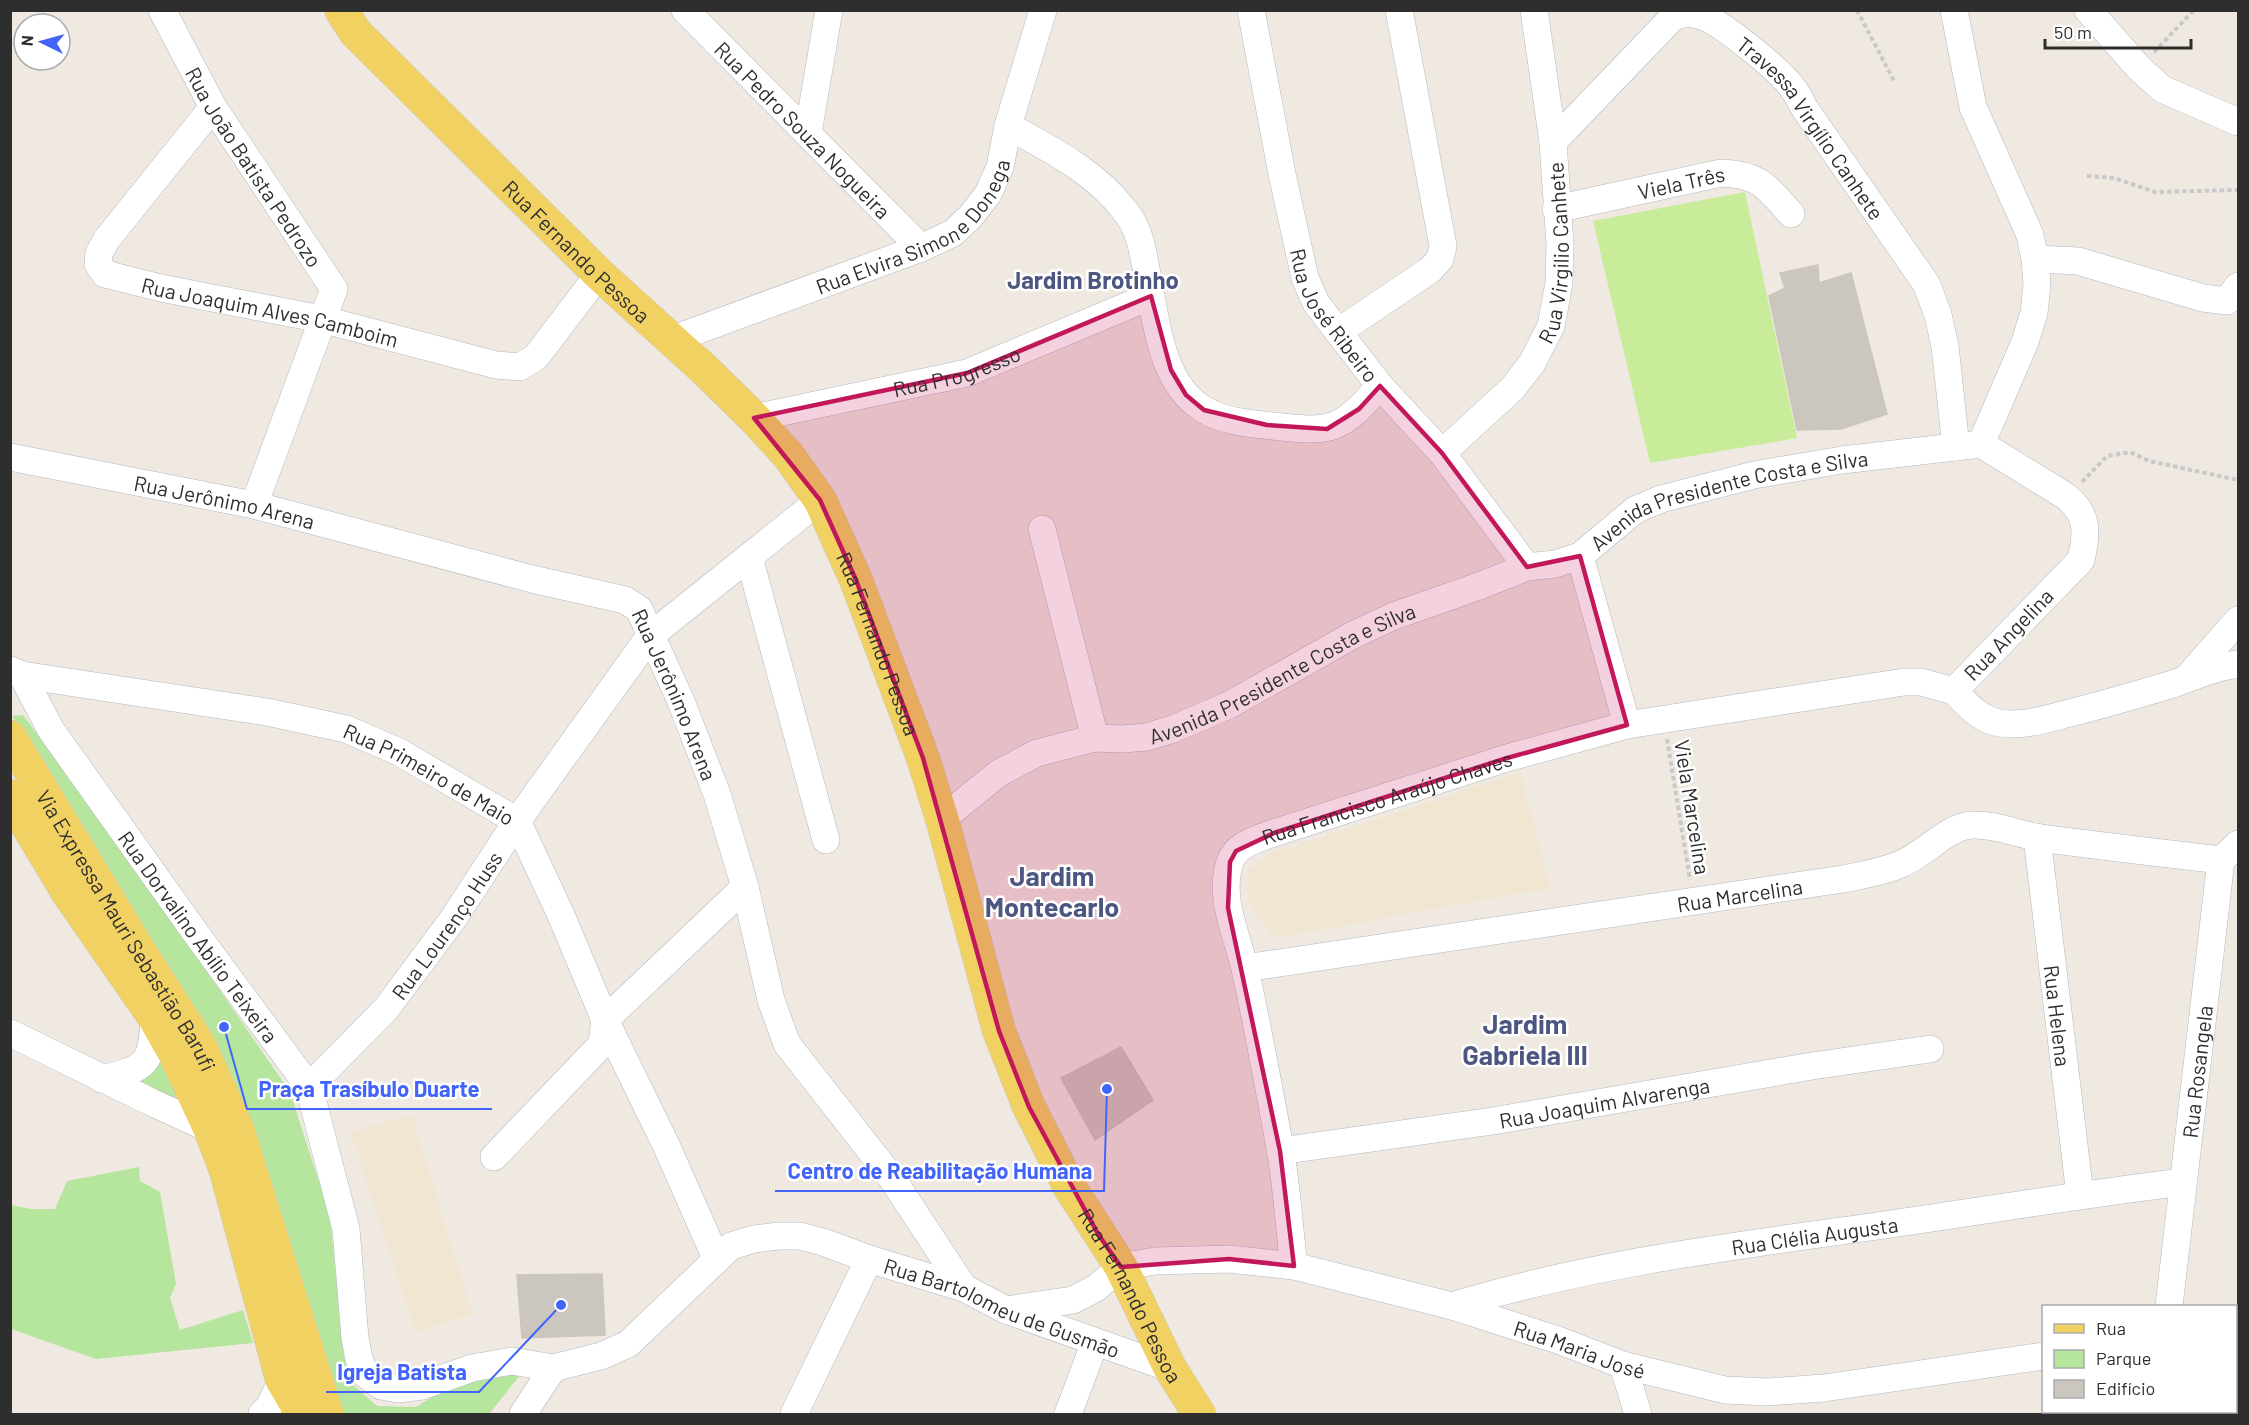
<svg xmlns="http://www.w3.org/2000/svg" width="2249" height="1425" viewBox="0 0 2249 1425" font-family="Barlow,sans-serif">
  <style>
    .education { fill: #f0e6d1 }
    .green { fill: #b6e59e }
    .pitch { fill: #c9ec9a }
    .building { fill: #cbc7bf; stroke: #cbc5ba; stroke-width: 1.5 }
    .lines { fill: none; stroke-linecap: round; stroke-linejoin: round }
    .minor-casing { stroke: #b4b7c1; stroke-width: 28 }
    .major-casing { stroke: #c9c9c9; stroke-width: 34 }
    .path { stroke: #c9c9c9; stroke-width: 4; stroke-dasharray: 4.5 3; stroke-linecap: butt }
    .minor { stroke: #fff; stroke-width: 27 }
    .major { stroke: #f2d163; stroke-width: 33 }
    .marked { fill: #c2185b; fill-opacity: 0.2; stroke: #c2185b; stroke-width: 4.5; stroke-linejoin: round }
    .labels { text-anchor: middle; dominant-baseline: central; stroke-width: 5; stroke-linejoin: round; paint-order: stroke }
    .street-label { font-size: 21px; fill: #2e2e2e; stroke: #fff }
    .quarter-label { font-size: 24px; font-weight: bold; fill: #4d5680; stroke: #fff }
    .district-label { font-size: 27px; font-weight: bold; fill: #4d5680; stroke: #fff }
    .leader { fill: none; stroke: #4264fb; stroke-width: 2 }
    .callout-dot { fill: #4264fb; stroke: #fff; stroke-width: 2 }
    .callout-label { font-size: 22px; text-anchor: middle; font-weight: bold; fill: #4264fb; stroke: #fff; stroke-width: 5; stroke-linejoin: round; paint-order: stroke }
  </style>
  <rect width="100%" height="100%" fill="#efe9e1"/>
  <g class="education">
    <polygon points="1520,772 1550,888 1275,938 1257,918 1248,898 1248,871 1268,855"/>
    <polygon points="412,1115 472,1314 415,1332 351,1132"/>
  </g>
  <g class="green">
    <polygon points="23,715 119,844 290,1092 330,1216 344,1357 352,1384 377,1406 416,1407 457,1381 521,1374 489,1414 338,1414 271,1184 231,1072 12,716"/>
    <polygon points="160,1055 180,1104 140,1081 153,1073"/>
    <polygon points="139,1167 140,1181 160,1192 176,1284 170,1298 180,1330 243,1310 253,1343 96,1359 11,1329 11,1205 30,1209 55,1209 67,1181"/>
  </g>
  <polygon class="pitch" points="1745,192 1797,438 1650,463 1593,221"/>
  <g class="building">
    <polygon points="1818,265 1819,283 1851,273 1887,414 1841,429 1797,430 1769,296 1785,288 1780,273"/>
    <polygon points="1121,1047 1153,1100 1095,1140 1061,1078"/>
    <polygon points="602,1274 605,1335 522,1338 517,1275"/>
  </g>
  <g class="lines">
    <g class="minor-casing">
      <g id="minor">
        <path id="s1" d="M162,10L213,107L334,289L254,505"/>
        <path id="s2" d="M685,10L921,248"/>
        <path id="s3" d="M1251,10L1282,174L1305,278L1316,303L1380,386L1442,453L1527,567"/>
        <polyline points="2088,10 2139,68 2162,89 2238,122"/>
        <path id="s4" d="M213,107L107,239L99,253L98,264L105,274L161,288L321,319L496,365L520,367L536,357L599,274"/>
        <path d="M1008,126C1050,149 1096,172 1125,211C1140,229 1143,252 1147,274C1156,319 1160,382 1203,409C1222,421 1251,424 1273,426C1333,433 1340,431 1380,386"/>
        <polyline points="808,133 829,10"/>
        <path id="s5" d="M1553,142L1674,16C1683,13 1692,13 1702,16C1720,22 1770,63 1784,78C1794,87 1799,98 1805,109L1927,285L1938,315L1945,346L1956,447"/>
        <path id="s6" d="M1556,209L1721,173C1759,174 1767,187 1791,214"/>
        <polyline points="2035,259 2078,261 2203,298 2227,301 2238,286"/>
        <polyline points="1338,332 1430,270 1440,259 1443,246 1399,10"/>
        <path id="s7" d="M671,340L921,248L953,233L970,217L988,194L1000,167L1008,126L1043,10"/>
        <path id="s8" d="M754,418L967,373L1151,296"/>
        <path d="M1981,444L2067,497C2089,516 2087,534 2081,560L1954,691C1965,702 1975,714 1989,720C2011,729 2040,721 2062,715C2099,706 2136,695 2173,684C2195,676 2215,667 2238,664"/>
        <path id="s9" d="M1442,453L1513,388L1532,363L1551,326L1559,283L1560,244L1553,142L1534,10"/>
        <path id="s10" d="M10,457L254,505L532,579L625,600L639,609L680,699L717,794L745,887L771,1000L787,1044L891,1177L964,1288"/>
        <polyline points="1042,529 1095,738"/>
        <polyline points="1580,556 1627,725"/>
        <polyline points="749,557 826,840"/>
        <path id="s11" d="M10,670L22,675L267,712L346,729L399,752L517,821L561,915L605,1020L666,1145L716,1258"/>
        <path id="s12" d="M22,675L51,730L197,935L309,1087L346,1229L355,1338L359,1359L365,1374L381,1386L398,1389L422,1386L472,1368L512,1361L553,1368"/>
        <polyline points="2189,676 2238,620"/>
        <path id="s13" d="M942,819L999,773L1037,753L1095,738L1122,739L1147,737L1173,729L1229,705L1355,634L1394,616L1479,586L1527,567L1555,564L1580,556L1635,510L1661,499L1754,475L1842,460L1981,444L2025,342L2034,313L2037,284L2035,259L2030,235L1973,107L1954,10"/>
        <path id="s14" d="M2037,837L2080,1195"/>
        <path id="s15" d="M1245,968L1843,879C1863,875 1882,872 1901,864C1924,855 1948,826 1972,825C1995,824 2018,834 2040,838C2100,846 2161,853 2221,860"/>
        <polyline points="10,1033 151,1102 210,1129 222,1128"/>
        <path d="M101,1079C146,1068 152,1066 154,1017"/>
        <path id="s16" d="M309,1087L386,1009L453,919L517,821L650,636L820,500"/>
        <path id="s17" d="M1280,1151L1493,1121L1812,1066L1930,1049"/>
        <polyline points="494,1157 602,1044 605,1020 745,887"/>
        <path id="s18" d="M1294,1266C1289,1227 1287,1187 1280,1148C1269,1088 1258,1028 1245,969C1237,935 1218,897 1230,862C1236,844 1257,839 1274,833L1507,758L1627,725L1904,682H1921L1954,691"/>
        <path id="s19" d="M1452,1306C1585,1265 1725,1247 1863,1228C1969,1213 2076,1195 2183,1182"/>
        <path id="s20" d="M2169,1306L2221,860L2238,844"/>
        <path id="s21" d="M1006,1310L1073,1300L1096,1288L1121,1267L1155,1261L1229,1259L1294,1266L1452,1306L1558,1340L1623,1365L1725,1390L1768,1392L1824,1388L2044,1356"/>
        <polyline points="2236,1353 2238,1353"/>
        <polyline points="1623,1365 1638,1414"/>
        <polyline points="262,1414 269,1407 282,1380"/>
        <path id="s22" d="M523,1414L553,1368L601,1356L628,1344L731,1246L754,1239L778,1236H800L823,1242L869,1259L964,1288L1006,1310L1170,1368"/>
        <polyline points="794,1414 869,1259"/>
        <polyline points="1068,1414 1095,1342"/>
      </g>
    </g>
    <g class="major-casing">
      <g id="major">
        <path id="s23" d="M341,10L356,33L599,274L705,370L754,418L788,455L820,500L856,580L923,758L942,819L999,1031L1029,1107L1069,1186L1121,1267L1170,1368L1199,1414"/>
        <path id="s24" d="M10,737L137,947L200,1046L237,1128L327,1414"/>
        <polyline points="10,796 68,893 154,1017 175,1054 210,1129 226,1171 282,1380 302,1414"/>
      </g>
    </g>
    <g class="path">
      <polyline points="1857,10 1894,81"/>
      <polyline points="2154,52 2194,10"/>
      <polyline points="2087,176 2114,178 2155,192 2238,190"/>
      <polyline points="2082,482 2107,456 2130,452 2149,461 2238,480"/>
      <polyline points="1667,739 1690,880"/>
    </g>
    <use href="#minor" class="minor"/>
    <use href="#major" class="major"/>
  </g>
  <path class="marked" d="M1151,296L1171,370L1186,395L1204,410L1267,425L1327,429L1359,409L1380,386L1442,453L1527,567L1580,556L1627,725L1507,758L1274,833L1236,851L1230,862L1228,908L1280,1151L1294,1266L1229,1259L1121,1267L1098,1234L1029,1107L999,1031L923,758L856,580L820,500L754,418L967,373Z"/>
  <g class="labels">
    <g class="street-label">
      <text stroke="none"><textPath href="#s2" startOffset="168">Rua Pedro Souza Nogueira</textPath></text>
      <text stroke="none"><textPath href="#s5" startOffset="362">Travessa Virgílio Canhete</textPath></text>
      <text stroke="none"><textPath href="#s1" startOffset="182">Rua João Batista Pedrozo</textPath></text>
      <text stroke="none"><textPath href="#s6" startOffset="128">Viela Três</textPath></text>
      <text stroke="none"><textPath href="#s7" startOffset="273">Rua Elvira Simone Donega</textPath></text>
      <text stroke="none"><textPath href="#s23" startOffset="338">Rua Fernando Pessoa</textPath></text>
      <text stroke="none"><textPath href="#s9" startOffset="243">Rua Virgilio Canhete</textPath></text>
      <text stroke="none"><textPath href="#s4" startOffset="378">Rua Joaquim Alves Camboim</textPath></text>
      <text stroke="none"><textPath href="#s3" startOffset="320">Rua José Ribeiro</textPath></text>
      <text stroke="none"><textPath href="#s8" startOffset="208">Rua Progresso</textPath></text>
      <text stroke="none"><textPath href="#s10" startOffset="219">Rua Jerônimo Arena</textPath></text>
      <text stroke="none"><textPath href="#s13" startOffset="864">Avenida Presidente Costa e Silva</textPath></text>
      <text transform="translate(2008 634) rotate(-46)">Rua Angelina</text>
      <text stroke="none"><textPath href="#s23" startOffset="842">Rua Fernando Pessoa</textPath></text>
      <text stroke="none"><textPath href="#s13" startOffset="378">Avenida Presidente Costa e Silva</textPath></text>
      <text stroke="none"><textPath href="#s10" startOffset="741">Rua Jerônimo Arena</textPath></text>
      <text stroke="none"><textPath href="#s11" startOffset="436">Rua Primeiro de Maio</textPath></text>
      <text stroke="none"><textPath href="#s18" startOffset="584">Rua Francisco Araújo Chaves</textPath></text>
      <text transform="translate(1693 807) rotate(81)">Viela Marcelina</text>
      <text stroke="none"><textPath href="#s15" startOffset="500">Rua Marcelina</textPath></text>
      <text stroke="none"><textPath href="#s16" startOffset="213">Rua Lourenço Huss</textPath></text>
      <text stroke="none"><textPath href="#s24" startOffset="226">Via Expressa Mauri Sebastião Barufi</textPath></text>
      <text stroke="none"><textPath href="#s12" startOffset="316">Rua Dorvalino Abílio Teixeira</textPath></text>
      <text stroke="none"><textPath href="#s14" startOffset="180">Rua Helena</textPath></text>
      <text stroke="none"><textPath href="#s20" startOffset="236">Rua Rosangela</textPath></text>
      <text stroke="none"><textPath href="#s17" startOffset="328">Rua Joaquim Alvarenga</textPath></text>
      <text stroke="none"><textPath href="#s19" startOffset="370">Rua Clélia Augusta</textPath></text>
      <text stroke="none"><textPath href="#s23" startOffset="1544">Rua Fernando Pessoa</textPath></text>
      <text stroke="none"><textPath href="#s22" startOffset="561">Rua Bartolomeu de Gusmão</textPath></text>
      <text stroke="none"><textPath href="#s21" startOffset="598">Rua Maria José</textPath></text>
    </g>
    <g class="quarter-label">
      <text x="1093" y="279">Jardim Brotinho</text>
    </g>
    <g class="district-label">
      <text x="1052" y="875">Jardim<tspan x="1052" dy="31">Montecarlo</tspan></text>
      <text x="1525" y="1023">Jardim<tspan x="1525" dy="31">Gabriela III</tspan></text>
    </g>
  </g>
  <path class="leader" d="M224 1027L247 1109H492M1107 1089L1104 1191H775M561 1305L479 1392H326"/>
  <g class="callout-dot">
    <circle cx="224" cy="1027" r="6"/>
    <circle cx="1107" cy="1089" r="6"/>
    <circle cx="561" cy="1305" r="6"/>
  </g>
  <g class="callout-label">
    <text x="369" y="1097">Praça Trasíbulo Duarte</text>
    <text x="940" y="1179">Centro de Reabilitação Humana</text>
    <text x="402" y="1380">Igreja Batista</text>
  </g>
  <rect width="2249" height="1425" fill="none" stroke="#2e2e2e" stroke-width="24"/>
  <rect x="2042" y="1305" width="195" height="108" fill="#ffffff" stroke="#ababab" stroke-width="1.5"/>
  <rect x="2054" y="1324" width="30" height="9" fill="#f2d163" stroke="#ababab" stroke-width="1.5"/>
  <text x="2096" y="1335" font-size="18" fill="#2e2e2e">Rua</text>
  <rect x="2054" y="1350" width="30" height="18" fill="#b6e59e" stroke="#ababab" stroke-width="1.5"/>
  <text x="2096" y="1365" font-size="18" fill="#2e2e2e">Parque</text>
  <rect x="2054" y="1380" width="30" height="18" fill="#cbc7bf" stroke="#ababab" stroke-width="1.5"/>
  <text x="2096" y="1395" font-size="18" fill="#2e2e2e">Edifício</text>
  <g transform="translate(42 42) rotate(275)"><circle r="28" fill="#ffffff" stroke="#ababab" stroke-width="1.5"/>
  <path d="M0-4.5L10 22L0 15L-10 22Z" fill="#4264fb"/>
  <text y="-9" font-size="16" font-weight="bold" text-anchor="middle" fill="#2e2e2e">N</text>
  </g>
  <path d="M2045 39v9h146v-9" fill="none" stroke="#2e2e2e" stroke-width="3"/>
  <text x="2054" y="39" font-size="18" fill="#2e2e2e" stroke="#ffffff" stroke-width="4.5" paint-order="stroke">50 m</text>
</svg>
